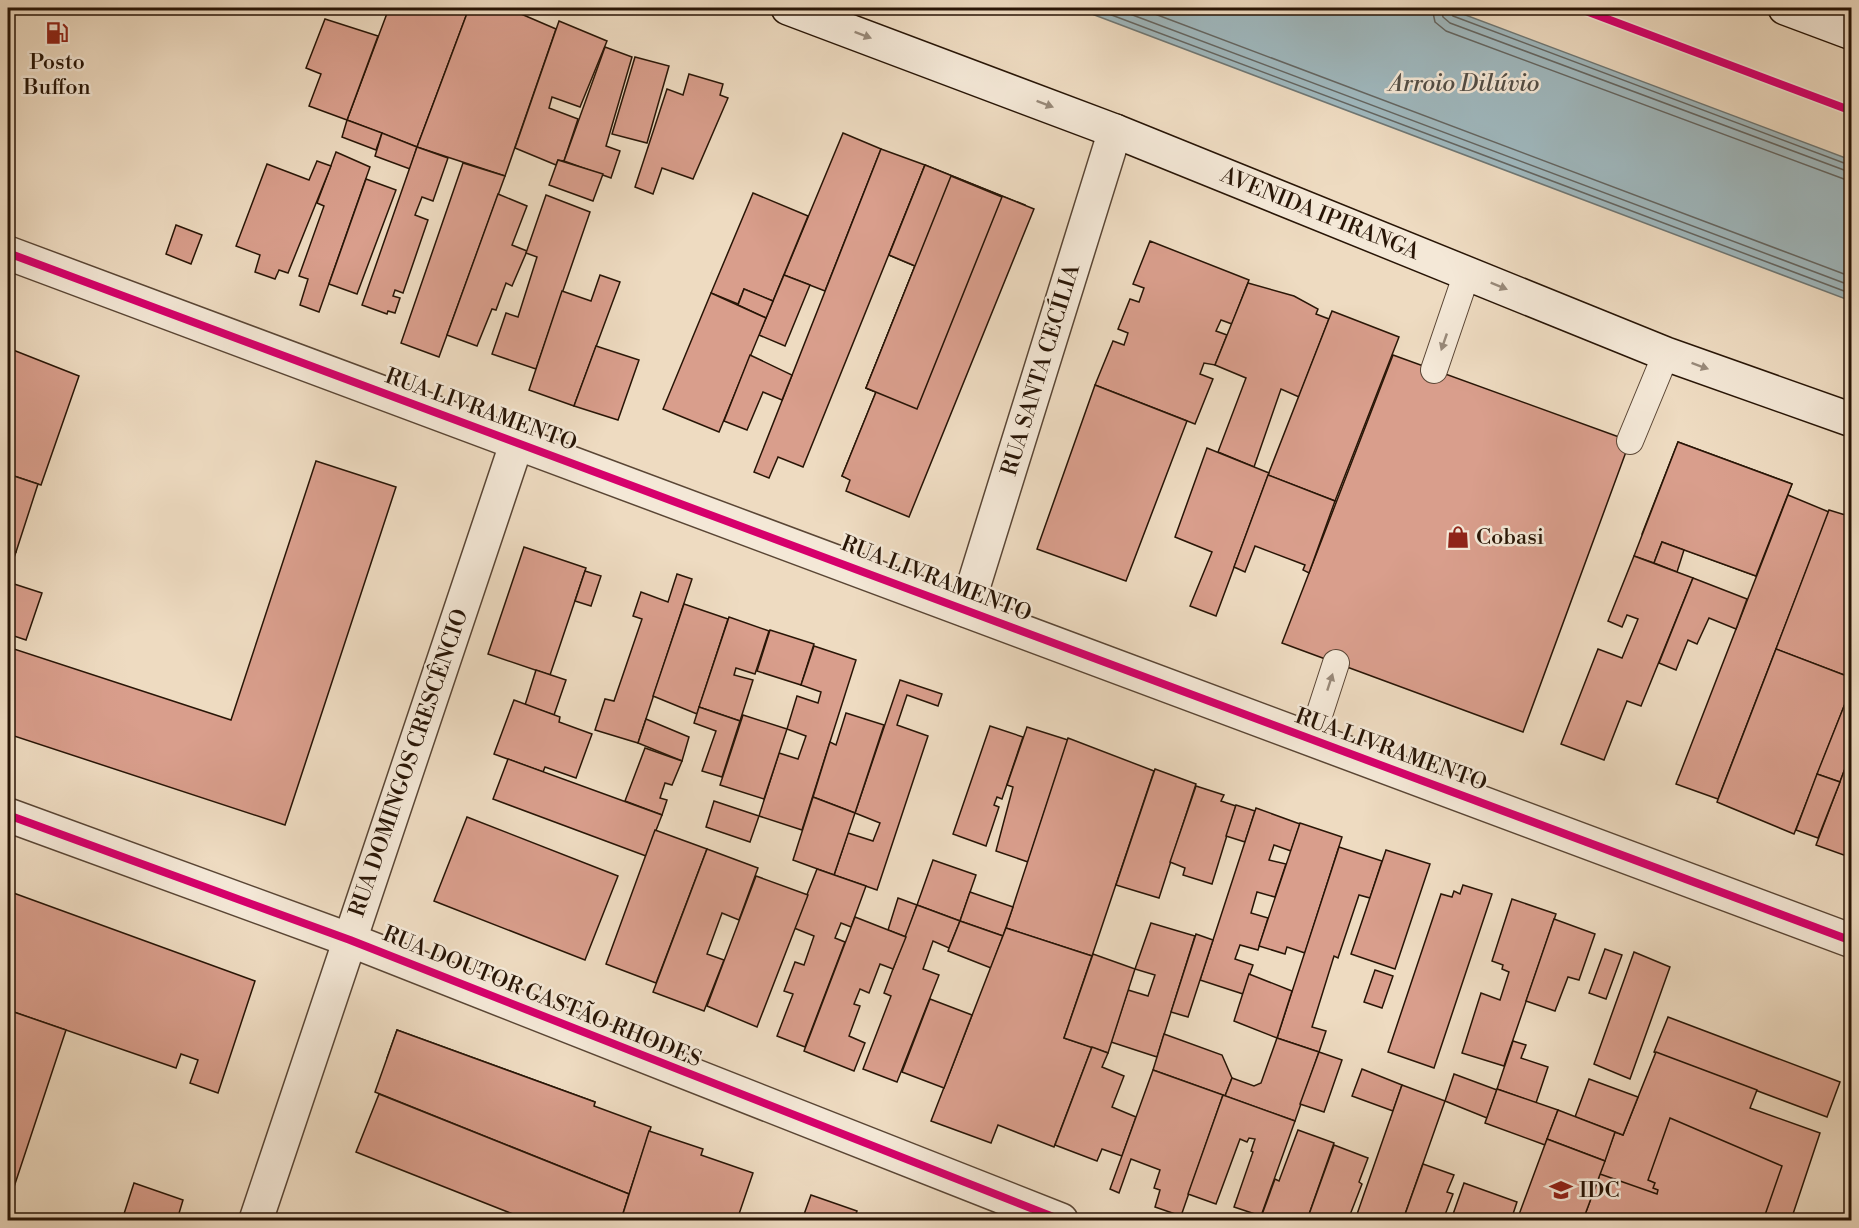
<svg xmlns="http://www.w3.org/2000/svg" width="1859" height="1228" viewBox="0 0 1859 1228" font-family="'Libre Bodoni',serif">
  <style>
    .water { fill: #9fb8be; stroke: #6f7774; stroke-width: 1.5 }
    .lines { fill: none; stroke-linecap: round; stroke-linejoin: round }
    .shore { stroke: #646662; stroke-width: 1.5 }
    .building { fill: #d99e8c; stroke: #281506; stroke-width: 1.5 }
    .lane-casing { stroke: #5a4635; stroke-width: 28 }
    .street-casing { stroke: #5a4635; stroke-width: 36 }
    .secondary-casing { stroke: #281506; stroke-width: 36 }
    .lane { stroke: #f4e8d7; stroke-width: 26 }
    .street { stroke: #f4e8d7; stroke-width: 33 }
    .secondary { stroke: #f4e8d7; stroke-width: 33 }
    .cycleway-casing { stroke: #f4e8d7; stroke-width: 11 }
    .cycleway { stroke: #d6006c; stroke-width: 8 }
    .oneway { fill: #988979 }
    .labels { text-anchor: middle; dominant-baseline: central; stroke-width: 5; stroke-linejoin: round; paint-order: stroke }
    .poi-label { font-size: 22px; fill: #281506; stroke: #f4e8d7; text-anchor: start }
    .street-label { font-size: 22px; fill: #281506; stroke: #f4e8d7 }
    .water-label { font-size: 24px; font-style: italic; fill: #524e46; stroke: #f4e8d7 }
  </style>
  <rect width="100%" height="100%" fill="#eedbc1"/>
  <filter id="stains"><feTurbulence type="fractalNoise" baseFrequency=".00333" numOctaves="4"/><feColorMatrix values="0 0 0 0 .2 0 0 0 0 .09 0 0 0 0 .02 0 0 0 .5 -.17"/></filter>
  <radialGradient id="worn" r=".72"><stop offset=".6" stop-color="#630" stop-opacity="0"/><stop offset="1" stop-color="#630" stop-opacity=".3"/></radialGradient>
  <polygon class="water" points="1076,8 1447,8 1851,160 1851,301"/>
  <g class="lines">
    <g class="shore">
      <polyline points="1093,8 1852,294"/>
      <polyline points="1114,8 1852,286"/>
      <polyline points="1139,8 1852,277"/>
      <polyline points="1432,8 1435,22 1446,31 1852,182"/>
      <polyline points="1441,8 1443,17 1450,23 1852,173"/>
      <polyline points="1448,8 1453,16 1852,166"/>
    </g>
  </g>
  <g class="building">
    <polygon points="389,8 469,8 417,147 347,120"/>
    <polygon points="469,8 507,8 556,29 505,176 417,147"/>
    <polygon points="325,19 378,36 347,120 309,106 321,74 306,68"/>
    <polygon points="559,21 607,41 580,107 552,97 549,108 578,119 564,161 558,160 556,165 515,148"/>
    <polygon points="605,47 632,57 606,146 620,151 611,178 564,161"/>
    <polygon points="635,57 669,66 647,143 612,134"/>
    <polygon points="689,74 723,84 720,95 728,98 693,179 662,168 653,194 635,187 667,89 683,95"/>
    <polygon points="347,120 382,133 376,150 342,137"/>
    <polygon points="382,133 417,147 410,169 375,156"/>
    <polygon points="843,133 881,149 825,291 784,275"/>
    <polygon points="417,147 448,158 433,201 422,197 415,215 428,220 403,293 395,290 393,296 400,298 395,313 388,311 387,314 362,305"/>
    <polygon points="881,149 925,165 803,467 778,457 769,478 754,472"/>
    <polygon points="336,152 370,167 319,312 300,305 308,279 299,276 324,206 317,203"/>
    <polygon points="558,160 603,174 593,201 549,185"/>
    <polygon points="317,161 331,166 288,273 279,270 275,279 255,272 260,255 236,246 267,164 309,180"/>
    <polygon points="463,163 505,176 439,357 401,343"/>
    <polygon points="925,165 1025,205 906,502 842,476 876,392 866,388 915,266 889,255"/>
    <polygon points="925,165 1034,209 909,517 846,491 850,480 842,476 876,392 866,388 915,266 889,255"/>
    <polygon points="951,176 1002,197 917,409 866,388"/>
    <polygon points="366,179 396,190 357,294 329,284"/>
    <polygon points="753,193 808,216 773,301 744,289 738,304 711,293"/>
    <polygon points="498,194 527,206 512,245 527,251 512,286 506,283 496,310 492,309 477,346 447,335"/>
    <polygon points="546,195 590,212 536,369 492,354 506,313 518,317 537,257 526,253"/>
    <polygon points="176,225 202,235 191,264 166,254"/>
    <polygon points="1150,241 1249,280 1232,324 1221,320 1216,331 1227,335 1215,365 1204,363 1200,374 1213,379 1195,424 1095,385 1113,341 1124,345 1128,333 1118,329 1130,299 1139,302 1144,288 1133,284"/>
    <polygon points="600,275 620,282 574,406 529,390 562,291 591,301"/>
    <polygon points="784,275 810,285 785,346 759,335"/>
    <polygon points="1248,283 1294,296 1318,309 1316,314 1329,319 1299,397 1281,389 1254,467 1218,452 1246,378 1215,365"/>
    <polygon points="744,289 773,301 766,318 738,305"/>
    <polygon points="711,293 766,318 719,432 663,409"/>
    <polygon points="1332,311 1399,337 1335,501 1268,475"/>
    <polygon points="596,346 639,360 618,420 574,406"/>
    <polygon points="8,348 79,376 41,485 8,474"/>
    <polygon points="750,355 792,375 782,400 763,392 747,430 724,421"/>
    <polygon points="1393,355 1630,441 1523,732 1282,643"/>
    <polygon points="1095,385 1187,421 1126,581 1037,549"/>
    <polygon points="1678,442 1792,484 1756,576 1642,534"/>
    <polygon points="1678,442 1792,484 1756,576 1662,542 1654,563 1634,556"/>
    <polygon points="1207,448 1269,473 1216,616 1190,606 1212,552 1175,537"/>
    <polygon points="316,461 396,487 285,825 8,734 8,647 231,720"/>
    <polygon points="8,474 38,484 16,552 8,549"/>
    <polygon points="1268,475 1335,501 1309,573 1303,570 1305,565 1255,546 1245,572 1234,567"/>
    <polygon points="1788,495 1829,512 1718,799 1676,784"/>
    <polygon points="1829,510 1852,517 1852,678 1776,649"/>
    <polygon points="1662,542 1684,550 1677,572 1654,563"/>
    <polygon points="524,547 586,568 550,675 488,654"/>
    <polygon points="8,549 16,552 8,575"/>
    <polygon points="1634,556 1693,578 1641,706 1627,701 1604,760 1561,744 1598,649 1622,658 1638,619 1627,615 1622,627 1608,621"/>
    <polygon points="585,571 601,576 591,606 575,601"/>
    <polygon points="677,574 692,579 638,743 595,730 605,699 614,701 642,619 633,616 641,592 668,602"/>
    <polygon points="1693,578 1747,599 1736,629 1709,618 1697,644 1688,640 1676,670 1659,663"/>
    <polygon points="8,582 42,593 26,640 8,634"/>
    <polygon points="684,604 728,619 697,714 653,696"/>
    <polygon points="729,617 769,631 755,674 736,668 734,675 753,680 740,721 699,707"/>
    <polygon points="770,630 814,644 801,685 757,671"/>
    <polygon points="814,646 856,660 802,830 759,816 779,753 798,759 806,736 787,729 797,696 818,703 821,692 801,685"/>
    <polygon points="1776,649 1852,678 1852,686 1794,834 1717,802"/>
    <polygon points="536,670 566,680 554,715 525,705"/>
    <polygon points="900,680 942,694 938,706 907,695 897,725 928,736 877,890 834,875 848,833 873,841 880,823 855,813"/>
    <polygon points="1852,686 1852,750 1840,782 1817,774"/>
    <polygon points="514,700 560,717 559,722 592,734 576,778 545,767 543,772 494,754"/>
    <polygon points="699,707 740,721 722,777 702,771 716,731 694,723"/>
    <polygon points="846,713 884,725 855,813 813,797 830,742 836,745"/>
    <polygon points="743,715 787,729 764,799 720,785"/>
    <polygon points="646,719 689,737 682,761 638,743"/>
    <polygon points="990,726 1023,737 1002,799 997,797 994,805 999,807 986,846 953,834"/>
    <polygon points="1027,727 1068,740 1028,862 996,851 1013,787 1007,785"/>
    <polygon points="1068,738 1154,771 1092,956 1006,928"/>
    <polygon points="645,748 682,761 672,785 665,783 660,798 667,800 662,815 625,801"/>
    <polygon points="1852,750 1852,858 1816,845"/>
    <polygon points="508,759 662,815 646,856 493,799"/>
    <polygon points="1155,769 1196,784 1159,898 1116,885"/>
    <polygon points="1817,774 1840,782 1818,838 1796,830"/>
    <polygon points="1196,786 1224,795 1221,801 1236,806 1212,884 1183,875 1185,868 1170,862"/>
    <polygon points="813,797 855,813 834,875 793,860"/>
    <polygon points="714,801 759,816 750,842 706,827"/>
    <polygon points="1236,805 1255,811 1245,842 1226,836"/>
    <polygon points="1256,808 1300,824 1291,851 1274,845 1269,860 1286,864 1275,897 1257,892 1251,913 1268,918 1258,950 1240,945 1235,959 1253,965 1243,994 1200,980"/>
    <polygon points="467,817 618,876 585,960 434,901"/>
    <polygon points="1300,823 1342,837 1305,953 1287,947 1285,954 1259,946"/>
    <polygon points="655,830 707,849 656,983 606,964"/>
    <polygon points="1339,847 1382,861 1370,898 1359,895 1338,958 1334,956 1312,1027 1326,1031 1319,1052 1277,1038"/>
    <polygon points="707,849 758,868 739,920 722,913 707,954 724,960 704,1011 653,992"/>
    <polygon points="1386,850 1430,864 1395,969 1351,954"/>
    <polygon points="933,860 976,875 960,921 917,905"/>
    <polygon points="817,869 866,886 851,927 841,923 835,938 845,942 805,1047 777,1036 793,994 784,991 795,962 804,965 814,936 794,928"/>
    <polygon points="756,876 808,895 757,1027 707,1006"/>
    <polygon points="1463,885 1492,894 1434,1068 1388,1052 1441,894 1452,897 1454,891 1460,894"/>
    <polygon points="8,891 255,981 218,1093 190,1083 198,1060 181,1054 176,1068 8,1010"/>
    <polygon points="970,892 1013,907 1003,936 960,921"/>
    <polygon points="898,898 917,905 906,937 888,930"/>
    <polygon points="1512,899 1556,914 1504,1066 1462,1053 1481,993 1500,1000 1509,972 1502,969 1503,965 1492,961"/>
    <polygon points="917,905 960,921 949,948 933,941 923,969 939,975 897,1082 863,1069 891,996 884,993"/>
    <polygon points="855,917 906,937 893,969 880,964 869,993 860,989 854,1004 860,1006 849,1036 865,1043 854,1071 804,1051"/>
    <polygon points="1554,919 1595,934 1579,980 1568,977 1555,1011 1526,1001"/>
    <polygon points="960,921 1003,936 991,968 948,951"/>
    <polygon points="1151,923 1195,936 1157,1057 1111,1042 1128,990 1148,996 1155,975 1135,969"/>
    <polygon points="1006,928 1092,956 1064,1038 1092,1047 1054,1147 998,1125 991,1143 931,1121"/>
    <polygon points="1196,934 1213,940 1188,1017 1171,1012"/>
    <polygon points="1605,949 1622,955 1606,999 1589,993"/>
    <polygon points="1634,952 1670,967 1630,1079 1594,1064"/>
    <polygon points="1093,954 1135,969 1108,1053 1064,1038"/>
    <polygon points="1375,970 1393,976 1382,1008 1364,1002"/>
    <polygon points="1249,974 1292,991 1277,1038 1234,1021"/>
    <polygon points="930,999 972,1015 944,1088 902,1072"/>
    <polygon points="8,1010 66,1030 8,1205"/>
    <polygon points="1668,1017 1840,1082 1827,1117 1654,1052"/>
    <polygon points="397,1030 595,1102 585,1130 579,1128 576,1137 535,1121 532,1127 498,1115 500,1111 425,1087 427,1083 389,1069 392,1060 387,1058"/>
    <polygon points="397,1030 595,1102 594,1106 651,1127 629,1194 375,1092"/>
    <polygon points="1164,1034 1222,1055 1232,1078 1225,1096 1153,1070"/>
    <polygon points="1277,1038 1319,1052 1295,1121 1225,1096 1232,1078 1254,1086 1261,1083"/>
    <polygon points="1513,1041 1526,1045 1521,1058 1548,1067 1536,1103 1497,1089"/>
    <polygon points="1092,1047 1108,1053 1102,1067 1124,1076 1112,1107 1136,1117 1122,1156 1102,1149 1097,1161 1055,1145"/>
    <polygon points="1319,1052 1342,1060 1324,1112 1300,1104"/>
    <polygon points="1656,1052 1757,1090 1750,1108 1820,1133 1791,1220 1583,1220 1615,1132 1623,1135"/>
    <polygon points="1362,1069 1402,1085 1393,1111 1352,1096"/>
    <polygon points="1153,1070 1223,1095 1181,1216 1155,1207 1160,1190 1154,1188 1160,1170 1131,1159 1119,1193 1110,1189"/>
    <polygon points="1454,1074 1497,1090 1487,1118 1445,1101"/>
    <polygon points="1589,1079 1638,1097 1623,1135 1575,1117"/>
    <polygon points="1402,1085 1445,1101 1403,1220 1355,1220"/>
    <polygon points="1497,1089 1558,1110 1545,1145 1485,1123"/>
    <polygon points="379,1094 629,1194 621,1220 528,1220 356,1152"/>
    <polygon points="1223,1095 1295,1121 1261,1216 1234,1207 1253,1152 1251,1151 1255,1139 1249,1138 1247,1142 1240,1139 1216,1204 1188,1194"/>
    <polygon points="1558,1110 1615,1132 1605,1161 1547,1139"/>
    <polygon points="1670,1118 1782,1166 1765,1215 1768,1220 1728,1220 1712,1215 1710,1220 1583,1220 1600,1174 1657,1194 1658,1190 1653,1188 1655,1183 1648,1180"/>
    <polygon points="1298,1130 1334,1143 1307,1220 1260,1220 1275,1179 1279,1181"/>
    <polygon points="649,1131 703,1149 701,1155 753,1173 737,1220 621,1220"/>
    <polygon points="1547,1139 1605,1161 1583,1220 1517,1220"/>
    <polygon points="1334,1145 1368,1158 1359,1182 1362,1184 1348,1220 1307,1220"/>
    <polygon points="1423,1164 1454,1175 1447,1192 1453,1194 1443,1220 1403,1220"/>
    <polygon points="134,1183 183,1200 177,1220 122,1220"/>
    <polygon points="1464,1183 1517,1202 1511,1220 1451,1220"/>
    <polygon points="811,1195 857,1211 854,1220 802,1220"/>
  </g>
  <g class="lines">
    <g class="lane-casing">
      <g id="lane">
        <polyline points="1434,370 1467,273"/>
        <polyline points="1630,441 1666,354"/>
        <polyline points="1311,740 1336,663"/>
      </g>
    </g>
    <g class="street-casing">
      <g id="street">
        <polyline points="8,253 1852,941"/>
        <polyline points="966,610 1115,131"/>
        <polyline points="8,815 350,940 1061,1220"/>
        <polyline points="256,1220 517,442"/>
      </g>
    </g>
    <g class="secondary-casing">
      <g id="secondary">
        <polyline points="788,8 1115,131 1666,354 1852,420"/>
        <polyline points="1785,8 1852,33"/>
      </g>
    </g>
    <use href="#lane" class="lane"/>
    <use href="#street" class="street"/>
    <use href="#secondary" class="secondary"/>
    <g class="cycleway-casing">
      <g id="cycleway">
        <polyline points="1578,8 1852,111"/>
        <polyline points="8,253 1852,941"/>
        <polyline points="8,815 350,940 1061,1220"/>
      </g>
    </g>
    <use href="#cycleway" class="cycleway"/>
  </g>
  <defs><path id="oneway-solid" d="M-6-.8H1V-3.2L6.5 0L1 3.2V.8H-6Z" transform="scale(1.5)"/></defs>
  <g class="oneway">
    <use href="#oneway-solid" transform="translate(863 35) rotate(21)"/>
    <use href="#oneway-solid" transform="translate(1045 104) rotate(21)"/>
    <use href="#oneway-solid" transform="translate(1499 286) rotate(22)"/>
    <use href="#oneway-solid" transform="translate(1444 342) rotate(109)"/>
    <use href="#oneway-solid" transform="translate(1700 366) rotate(20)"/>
    <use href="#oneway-solid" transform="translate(1330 682) rotate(-72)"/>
  </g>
  <defs>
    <g id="fuel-bare" transform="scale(1.8)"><path d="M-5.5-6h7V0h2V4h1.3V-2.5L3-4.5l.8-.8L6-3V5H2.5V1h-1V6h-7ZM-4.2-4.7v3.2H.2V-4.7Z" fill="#8f2418" stroke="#f4e8d7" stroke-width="2.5" paint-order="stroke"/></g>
    <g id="shop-bare" transform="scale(1.8)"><path d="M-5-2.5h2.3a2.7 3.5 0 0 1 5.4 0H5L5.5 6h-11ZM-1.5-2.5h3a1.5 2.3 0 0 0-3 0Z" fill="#8f2418" stroke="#f4e8d7" stroke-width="2.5" paint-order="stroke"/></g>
    <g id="university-bare" transform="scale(1.8)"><path d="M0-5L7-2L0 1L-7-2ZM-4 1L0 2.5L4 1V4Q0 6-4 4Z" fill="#8f2418" stroke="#f4e8d7" stroke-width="2.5" paint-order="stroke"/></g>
  </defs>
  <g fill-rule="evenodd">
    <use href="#fuel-bare" x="57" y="33"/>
    <use href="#shop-bare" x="1458" y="537"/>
    <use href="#university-bare" x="1561" y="1190"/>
  </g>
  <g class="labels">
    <g class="poi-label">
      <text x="57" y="62" text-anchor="middle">Posto<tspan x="57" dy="25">Buffon</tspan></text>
      <text x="1476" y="537">Cobasi</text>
      <text x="1579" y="1190">IDC</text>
    </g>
    <g class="street-label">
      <text transform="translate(1320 214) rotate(22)">AVENIDA IPIRANGA</text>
      <text transform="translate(1041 370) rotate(-73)">RUA SANTA CECÍLIA</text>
      <text transform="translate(481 410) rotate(20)">RUA LIVRAMENTO</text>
      <text transform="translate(936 579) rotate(21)">RUA LIVRAMENTO</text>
      <text transform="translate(1391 750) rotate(20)">RUA LIVRAMENTO</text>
      <text transform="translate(409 763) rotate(-71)">RUA DOMINGOS CRESCÊNCIO</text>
      <text transform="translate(542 997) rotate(22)">RUA DOUTOR GASTÃO RHODES</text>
    </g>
    <g class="water-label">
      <text x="1464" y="84">Arroio Dilúvio</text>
    </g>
  </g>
  <rect width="1859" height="1228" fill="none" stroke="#eedbc1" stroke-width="30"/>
  <rect x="9" y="9" width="1841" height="1210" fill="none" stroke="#281506" stroke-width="3"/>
  <rect x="15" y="15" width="1829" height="1198" fill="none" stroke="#281506" stroke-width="1.5"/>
  <rect width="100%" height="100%" filter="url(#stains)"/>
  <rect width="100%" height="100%" fill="url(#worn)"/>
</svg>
